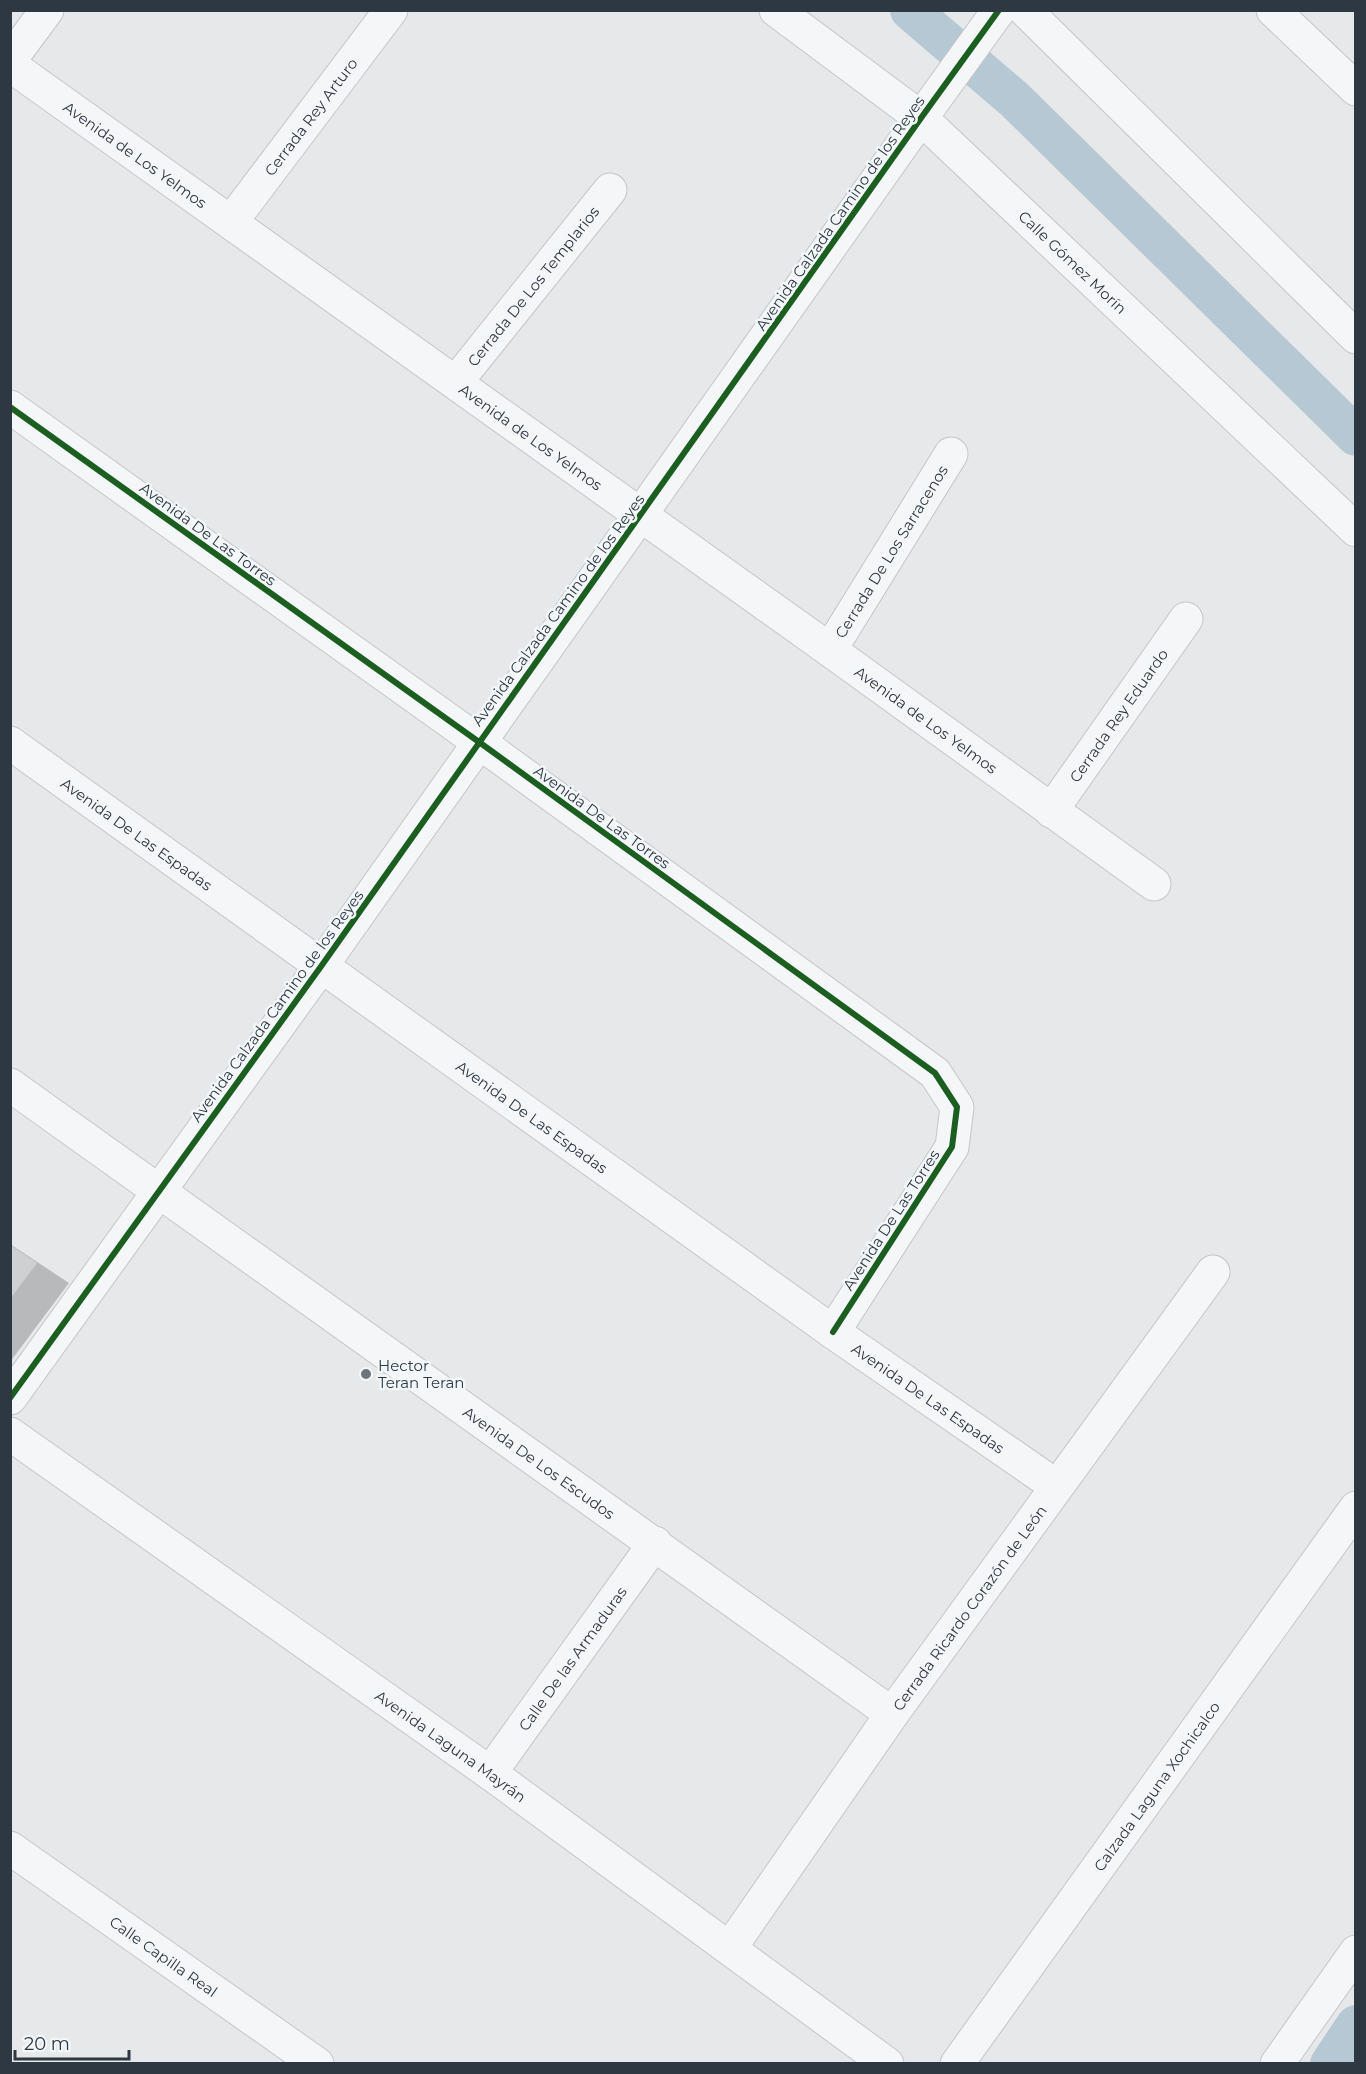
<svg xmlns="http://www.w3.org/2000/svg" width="1366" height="2074" viewBox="0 0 1366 2074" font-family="Montserrat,sans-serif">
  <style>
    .shadow { fill: #0003 }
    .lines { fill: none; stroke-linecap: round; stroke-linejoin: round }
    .canal { stroke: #b6c8d3; stroke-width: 40 }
    .building { fill: #ced0d2 }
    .minor-casing { stroke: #c4c6c8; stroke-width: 35 }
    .minor { stroke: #f5f6f7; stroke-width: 33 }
    .cycleway-casing { stroke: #f4f7f9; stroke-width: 10 }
    .cycleway { stroke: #1b5e20; stroke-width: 6 }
    .poi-dot { fill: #6e767d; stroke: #f4f7f9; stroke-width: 2 }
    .labels { text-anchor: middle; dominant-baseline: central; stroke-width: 5; stroke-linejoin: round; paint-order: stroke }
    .street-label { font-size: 15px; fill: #2d3843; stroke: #f4f7f9 }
    .poi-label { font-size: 15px; fill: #2d3843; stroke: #f4f7f9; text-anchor: start }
  </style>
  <rect width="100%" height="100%" fill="#e6e8ea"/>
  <polygon class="shadow" points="10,1244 69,1283 10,1362"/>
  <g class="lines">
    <g class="canal">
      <polyline points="910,10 1015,100 1356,436"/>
      <polyline points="1330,2064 1356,2025"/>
    </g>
  </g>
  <polygon class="building" points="10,1245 37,1263 10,1299"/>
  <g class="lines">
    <g class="minor-casing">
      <g id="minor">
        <path id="s1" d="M776,10L921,118L1356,530"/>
        <polyline points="1025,10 1356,337"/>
        <polyline points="1273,10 1356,89"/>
        <polyline points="10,60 47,10"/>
        <path id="s2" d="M10,65L830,650L1154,884"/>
        <path id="s3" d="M231,222L391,10"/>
        <path id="s4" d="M456,382L610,190"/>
        <polyline points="10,407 479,742 935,1073 957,1107 952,1147 833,1332"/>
        <path id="s5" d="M830,650L951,454"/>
        <path id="s6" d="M10,743L833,1332L1056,1486"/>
        <path id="s7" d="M1051,811L1186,619"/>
        <path id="s8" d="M10,1085L892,1714"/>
        <polyline points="10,1398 322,965 921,118 999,10"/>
        <path id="s9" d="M10,1434L490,1773L887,2064"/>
        <path id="s10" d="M490,1773L655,1543"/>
        <path id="s11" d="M10,1848L317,2064"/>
        <path id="s12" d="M730,1948L892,1714L1213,1272"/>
        <path id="s13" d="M957,2064L1356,1508"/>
        <polyline points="1277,2064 1356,1952"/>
      </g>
    </g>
    <use href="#minor" class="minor"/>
    <g class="cycleway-casing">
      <g id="cycleway">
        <polyline points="10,407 479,742 935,1073 957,1107 952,1147 833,1332"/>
        <polyline points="10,1398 322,965 921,118 999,10"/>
      </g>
    </g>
    <use href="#cycleway" class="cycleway"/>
  </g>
  <circle class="poi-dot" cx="366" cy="1374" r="6"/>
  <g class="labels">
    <g class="street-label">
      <text stroke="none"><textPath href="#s3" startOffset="132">Cerrada Rey Arturo</textPath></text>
      <text stroke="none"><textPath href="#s2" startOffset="154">Avenida de Los Yelmos</textPath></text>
      <text transform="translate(840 213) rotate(-55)">Avenida Calzada Camino de los Reyes</text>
      <text stroke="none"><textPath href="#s1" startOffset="390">Calle Gómez Morín</textPath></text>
      <text stroke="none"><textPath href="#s4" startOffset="123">Cerrada De Los Templarios</textPath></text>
      <text stroke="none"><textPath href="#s2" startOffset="640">Avenida de Los Yelmos</textPath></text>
      <text transform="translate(208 534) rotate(36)">Avenida De Las Torres</text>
      <text stroke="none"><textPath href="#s5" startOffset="116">Cerrada De Los Sarracenos</textPath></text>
      <text transform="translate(558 610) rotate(-54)">Avenida Calzada Camino de los Reyes</text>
      <text stroke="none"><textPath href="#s7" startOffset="117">Cerrada Rey Eduardo</textPath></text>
      <text stroke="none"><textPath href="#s2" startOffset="1126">Avenida de Los Yelmos</textPath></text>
      <text transform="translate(602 817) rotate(36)">Avenida De Las Torres</text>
      <text stroke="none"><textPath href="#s6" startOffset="156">Avenida De Las Espadas</textPath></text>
      <text transform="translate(277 1006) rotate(-54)">Avenida Calzada Camino de los Reyes</text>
      <text stroke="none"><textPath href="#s6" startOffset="642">Avenida De Las Espadas</textPath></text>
      <text transform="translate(891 1220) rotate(-57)">Avenida De Las Torres</text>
      <text stroke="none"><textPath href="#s6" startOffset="1128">Avenida De Las Espadas</textPath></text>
      <text stroke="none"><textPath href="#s8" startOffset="650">Avenida De Los Escudos</textPath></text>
      <text stroke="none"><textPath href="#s12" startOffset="416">Cerrada Ricardo Corazón de León</textPath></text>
      <text stroke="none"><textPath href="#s10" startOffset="141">Calle De las Armaduras</textPath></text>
      <text stroke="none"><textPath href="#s9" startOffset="540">Avenida Laguna Mayrán</textPath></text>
      <text stroke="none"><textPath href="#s13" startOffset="342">Calzada Laguna Xochicalco</textPath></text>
      <text stroke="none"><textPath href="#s11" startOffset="188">Calle Capilla Real</textPath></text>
    </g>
    <g class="poi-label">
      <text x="378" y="1365">Hector<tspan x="378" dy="17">Teran Teran</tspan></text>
    </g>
  </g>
  <rect width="1366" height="2074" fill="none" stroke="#2d3843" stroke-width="24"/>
  <path d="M15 2050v9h114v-9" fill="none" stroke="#2d3843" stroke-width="3"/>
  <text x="24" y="2050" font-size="18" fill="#2d3843" stroke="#f4f7f9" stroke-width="4.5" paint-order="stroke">20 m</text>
</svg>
